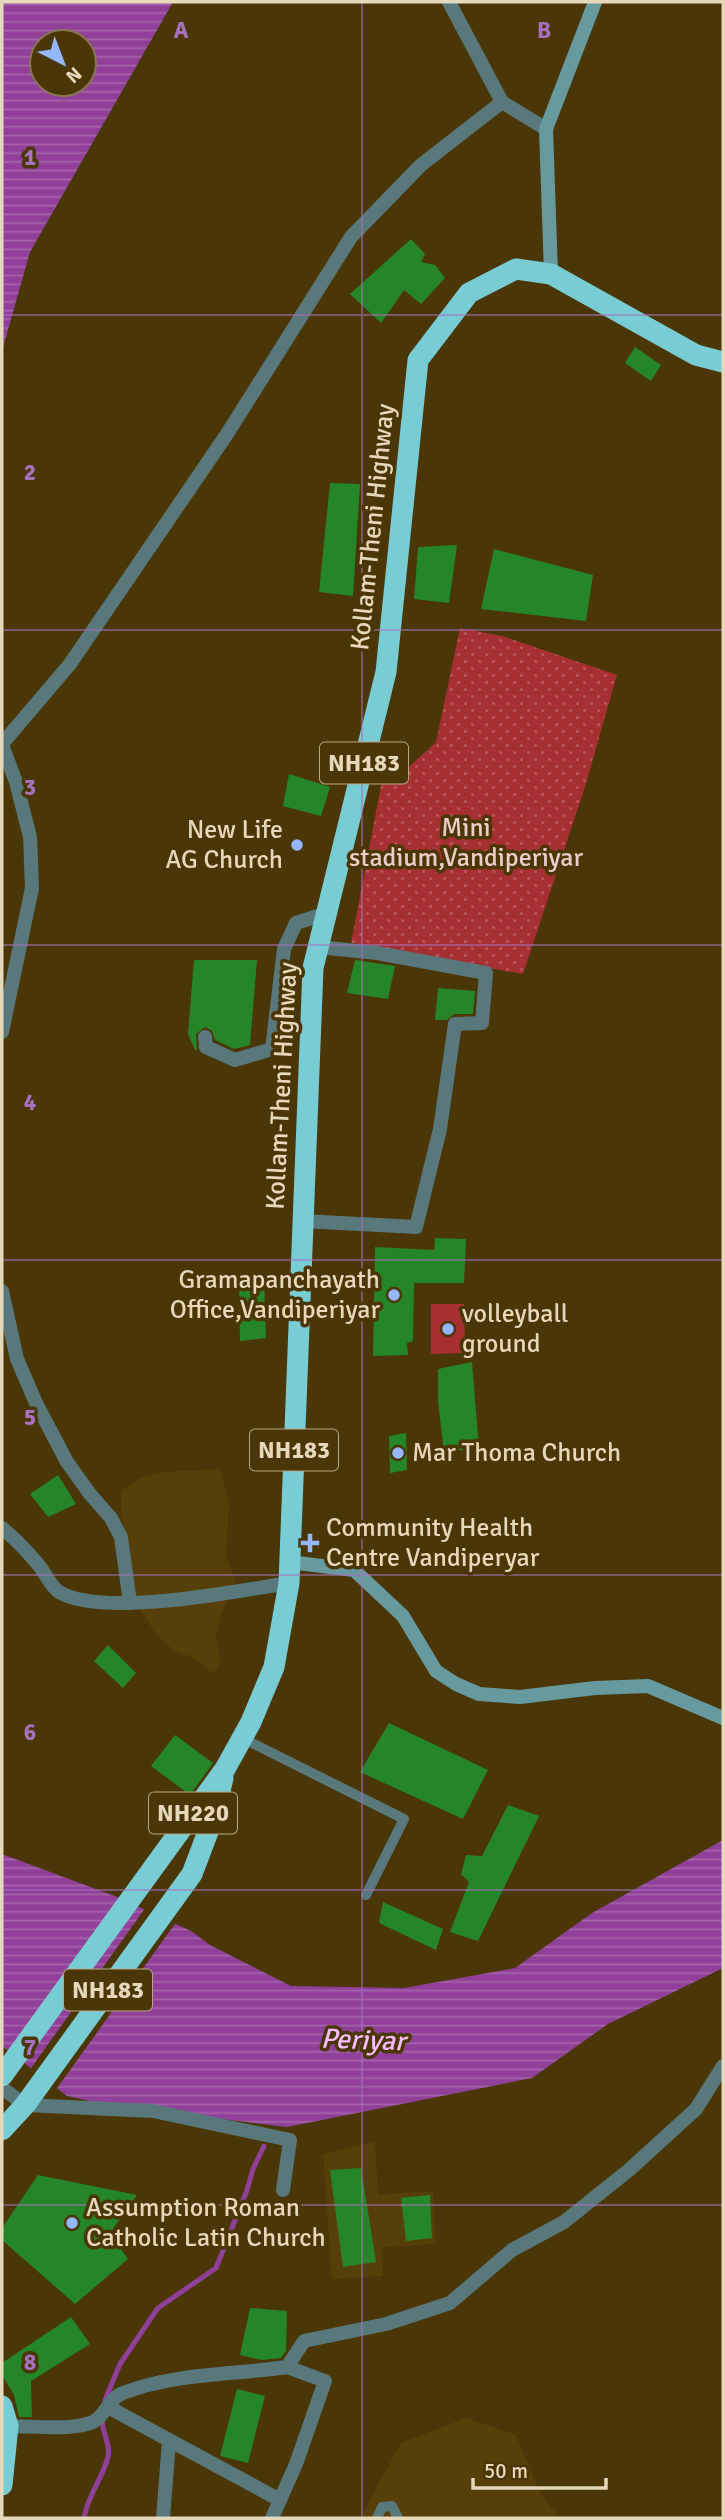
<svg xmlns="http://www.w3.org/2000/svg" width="725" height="2520" viewBox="0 0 725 2520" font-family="Signika,sans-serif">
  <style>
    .built { fill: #563f08 }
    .green { fill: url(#green-dots) }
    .pitch { fill: #a62f32 }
    .water { fill: url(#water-rules); fill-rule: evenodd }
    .pier { fill: #4a3607 }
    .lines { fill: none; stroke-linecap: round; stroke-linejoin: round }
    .stream { stroke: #904099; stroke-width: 5 }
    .building { fill: #248629 }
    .lane { stroke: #58787b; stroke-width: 10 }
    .street { stroke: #58787b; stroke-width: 14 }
    .secondary { stroke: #669a9f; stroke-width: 14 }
    .highway { stroke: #78ccd4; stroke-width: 21 }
    .grid { fill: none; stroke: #a671bd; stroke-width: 2; stroke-opacity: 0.55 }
    .poi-dot { fill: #94b7fd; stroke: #4a3607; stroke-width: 2.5 }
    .labels { text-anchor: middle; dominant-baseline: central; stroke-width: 7; stroke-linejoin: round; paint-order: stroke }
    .shield { fill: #4a3607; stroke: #b7a785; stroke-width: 2 }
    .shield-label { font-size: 24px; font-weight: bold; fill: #e6d8bb }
    .street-label { font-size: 26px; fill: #e6d8bb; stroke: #4a3607 }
    .park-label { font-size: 26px; fill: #edccc9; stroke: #4a3607 }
    .poi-label { font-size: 26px; fill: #e6d8bb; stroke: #4a3607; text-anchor: start }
    .water-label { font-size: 28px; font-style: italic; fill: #f9bbfe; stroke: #4a3607 }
    .grid-label { font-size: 23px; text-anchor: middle; font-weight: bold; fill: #a671bd; stroke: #4a3607; stroke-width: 7; stroke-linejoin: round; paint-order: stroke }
  </style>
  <defs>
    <pattern id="green-dots" width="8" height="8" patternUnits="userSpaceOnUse" patternTransform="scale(1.75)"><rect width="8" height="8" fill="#a62f32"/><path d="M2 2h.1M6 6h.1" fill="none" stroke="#b65657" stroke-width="1.8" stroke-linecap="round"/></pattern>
    <pattern id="water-rules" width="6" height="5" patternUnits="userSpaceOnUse" patternTransform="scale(1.75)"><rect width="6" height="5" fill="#904099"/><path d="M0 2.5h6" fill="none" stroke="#a564a9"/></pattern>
  </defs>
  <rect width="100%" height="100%" fill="#4a3607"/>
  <g class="built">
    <polygon points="220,1469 229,1504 226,1557 236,1582 222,1612 216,1635 221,1661 214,1674 192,1657 174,1651 155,1633 127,1588 128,1544 121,1514 121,1492 138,1479 162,1472"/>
    <polygon points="375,2141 378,2195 433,2191 436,2244 382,2247 383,2276 332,2279 323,2154"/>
    <polygon points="466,2418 516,2435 542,2496 560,2518 360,2518 401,2443"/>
  </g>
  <polygon class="green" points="460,628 502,636 617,675 585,787 523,974 351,943 385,765 408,768 436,742"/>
  <polygon class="pitch" points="431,1304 464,1304 465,1353 431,1354"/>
  <g class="water">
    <path d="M2,2H173L30,252L2,351ZM42,42H84V84H42Z"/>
    <polygon points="723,1840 723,1968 608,2024 532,2078 287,2127 103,2104 67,2096 2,2046 2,1854 120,1898 191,1931 210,1945 291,1986 404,1988 515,1968 592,1913"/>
  </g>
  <polygon class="pier" points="146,1907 177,1921 55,2091 29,2071"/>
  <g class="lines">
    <g class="stream">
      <polyline points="105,2400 120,2364 158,2308 216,2268 247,2190 253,2169 264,2146"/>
      <path d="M84,2518C88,2494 102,2480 108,2457C111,2444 102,2433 102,2420"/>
    </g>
  </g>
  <g class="building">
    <polygon points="411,239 425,254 421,262 435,265 445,278 421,304 404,290 381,323 350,294"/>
    <polygon points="635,347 661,365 651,381 625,363"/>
    <polygon points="330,483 360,484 353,596 319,592"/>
    <polygon points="457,545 449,603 414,599 418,547"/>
    <polygon points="494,549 593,575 586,621 481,609"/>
    <polygon points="289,774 330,787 321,816 283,806"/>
    <polygon points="194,960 257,960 250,1045 234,1049 215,1040 212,1031 205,1027 196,1034 197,1050 195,1050 188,1034"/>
    <polygon points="355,960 395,966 388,999 347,993"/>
    <polygon points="438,988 475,991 473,1014 454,1014 447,1020 435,1020"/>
    <polygon points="435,1238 466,1239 464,1283 414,1283 413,1341 407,1343 408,1355 373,1356 375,1247 434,1250"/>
    <polygon points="264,1278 266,1338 240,1341 239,1280"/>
    <polygon points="472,1362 479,1448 444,1452 438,1401 438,1369"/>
    <polygon points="406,1433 407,1470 390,1473 389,1436"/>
    <polygon points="58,1475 76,1504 48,1517 30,1494"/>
    <polygon points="108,1645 136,1673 123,1688 94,1661"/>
    <polygon points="389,1723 488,1770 463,1819 360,1772"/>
    <polygon points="175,1735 213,1763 190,1795 151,1766"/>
    <polygon points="508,1805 539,1816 478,1941 450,1932 469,1882 461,1874 466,1855 482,1856"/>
    <polygon points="383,1902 443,1929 436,1950 379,1923"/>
    <polygon points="361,2168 376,2262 343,2267 330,2170"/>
    <polygon points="38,2175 137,2195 110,2233 128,2259 75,2304 2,2240 2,2228"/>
    <polygon points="430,2195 432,2238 406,2241 401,2198"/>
    <polygon points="250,2308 287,2311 286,2351 281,2358 262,2360 240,2355"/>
    <polygon points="71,2317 90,2344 31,2381 32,2417 19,2417 14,2395 2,2375 2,2363"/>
    <polygon points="237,2389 265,2396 248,2463 220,2456"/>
  </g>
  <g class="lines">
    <g class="lane">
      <polyline points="242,1738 404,1819 366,1895"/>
      <polyline points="377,2518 382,2507 392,2506 398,2518"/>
    </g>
    <g class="street">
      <polyline points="449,2 502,102 546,129"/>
      <polyline points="2,744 70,664 227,434 351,237 421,165 502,102"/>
      <polyline points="2,745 16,782 30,837 32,888 2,1032"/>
      <polyline points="205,1037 206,1047 235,1060 272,1049 284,949 296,923 327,913"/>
      <polyline points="303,1221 416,1227 440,1129 455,1024 482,1023 486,973 377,953 318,947"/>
      <polyline points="2,1291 17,1359 36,1403 67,1462 90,1494 111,1518 121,1537 130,1603"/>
      <path d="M2,1528C14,1538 26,1550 36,1562C44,1570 50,1586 59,1592C103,1618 238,1591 289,1583"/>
      <polyline points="2,2088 25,2105 153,2111 290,2140 283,2190"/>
      <polyline points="108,2407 280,2500 272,2518"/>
      <path d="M8,2426C32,2426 71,2431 93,2422C105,2416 110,2397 123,2393C175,2373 232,2375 287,2367L304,2341L386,2324L450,2303L512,2250L564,2222L629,2170L696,2109L723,2066"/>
      <polyline points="280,2500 296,2464 325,2381 287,2367"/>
      <polyline points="163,2518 169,2441"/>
    </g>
    <g class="secondary">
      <polyline points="551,274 546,129 595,2"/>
      <polyline points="290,1562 354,1570 403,1616 436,1671 456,1684 479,1694 520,1697 595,1688 648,1686 723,1718"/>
    </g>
    <g class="highway">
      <polyline points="2,2076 225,1769 251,1722 274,1667 289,1583 313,968 386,672 418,360 469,293 516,269 551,274 696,355 723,362"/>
      <polyline points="2,2130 25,2105 192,1874 214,1816 223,1778"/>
      <polyline points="2,2406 8,2426 2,2485"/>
    </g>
  </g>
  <path class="grid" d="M362,2V2518M2,315H723M2,630H723M2,945H723M2,1260H723M2,1575H723M2,1890H723M2,2205H723"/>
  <g class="poi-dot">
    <circle cx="297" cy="845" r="7"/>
    <circle cx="394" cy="1295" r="7"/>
    <circle cx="448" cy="1329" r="7"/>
    <circle cx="398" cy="1453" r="7"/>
    <path d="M306.5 1532.5h7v7h7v7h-7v7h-7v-7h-7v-7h7z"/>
    <circle cx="72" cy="2223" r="7"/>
  </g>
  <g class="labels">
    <g class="shield">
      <rect x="320" y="742.5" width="88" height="41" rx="5"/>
      <rect x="250" y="1429.5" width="88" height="41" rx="5"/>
      <rect x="149" y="1792.5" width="88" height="41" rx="5"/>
      <rect x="64" y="1969.5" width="88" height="41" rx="5"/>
    </g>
    <g class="shield-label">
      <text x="364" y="763">NH183</text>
      <text x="294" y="1450">NH183</text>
      <text x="193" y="1813">NH220</text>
      <text x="108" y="1990">NH183</text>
    </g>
    <g class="street-label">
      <text transform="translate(373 527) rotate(-84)">Kollam-Theni Highway</text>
      <text transform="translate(282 1086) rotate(-87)">Kollam-Theni Highway</text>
    </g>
    <g class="park-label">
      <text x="466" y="828">Mini<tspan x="466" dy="30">stadium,Vandiperiyar</tspan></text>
    </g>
    <g class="poi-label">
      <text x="283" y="830" text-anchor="end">New Life<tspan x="283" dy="30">AG Church</tspan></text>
      <text x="380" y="1280" text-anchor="end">Gramapanchayath<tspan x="380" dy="30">Office,Vandiperiyar</tspan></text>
      <text x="462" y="1314">volleyball<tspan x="462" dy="30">ground</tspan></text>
      <text x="412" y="1453">Mar Thoma Church</text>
      <text x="326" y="1528">Community Health<tspan x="326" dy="30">Centre Vandiperyar</tspan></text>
      <text x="86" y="2208">Assumption Roman<tspan x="86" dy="30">Catholic Latin Church</tspan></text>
    </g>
    <g class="water-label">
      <text transform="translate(363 2040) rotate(2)">Periyar</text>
    </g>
  </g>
  <g class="grid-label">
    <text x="181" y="38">A</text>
    <text x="544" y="38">B</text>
    <text x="30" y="165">1</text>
    <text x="30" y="480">2</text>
    <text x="30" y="795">3</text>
    <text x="30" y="1110">4</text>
    <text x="30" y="1425">5</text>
    <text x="30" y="1740">6</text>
    <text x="30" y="2055">7</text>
    <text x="30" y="2370">8</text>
  </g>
  <rect width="725" height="2520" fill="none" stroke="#e6d8bb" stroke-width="7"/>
  <g transform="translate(63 63) rotate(138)"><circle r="33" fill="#4a3607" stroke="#88774f" stroke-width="2"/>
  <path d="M0-5L12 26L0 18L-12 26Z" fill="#94b7fd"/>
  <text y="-10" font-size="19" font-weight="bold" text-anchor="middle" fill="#e6d8bb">N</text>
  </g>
  <path d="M473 2478v10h133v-10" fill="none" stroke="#e6d8bb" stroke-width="3.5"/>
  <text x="484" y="2478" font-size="21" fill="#e6d8bb" stroke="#4a3607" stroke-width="5" paint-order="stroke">50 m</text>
</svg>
